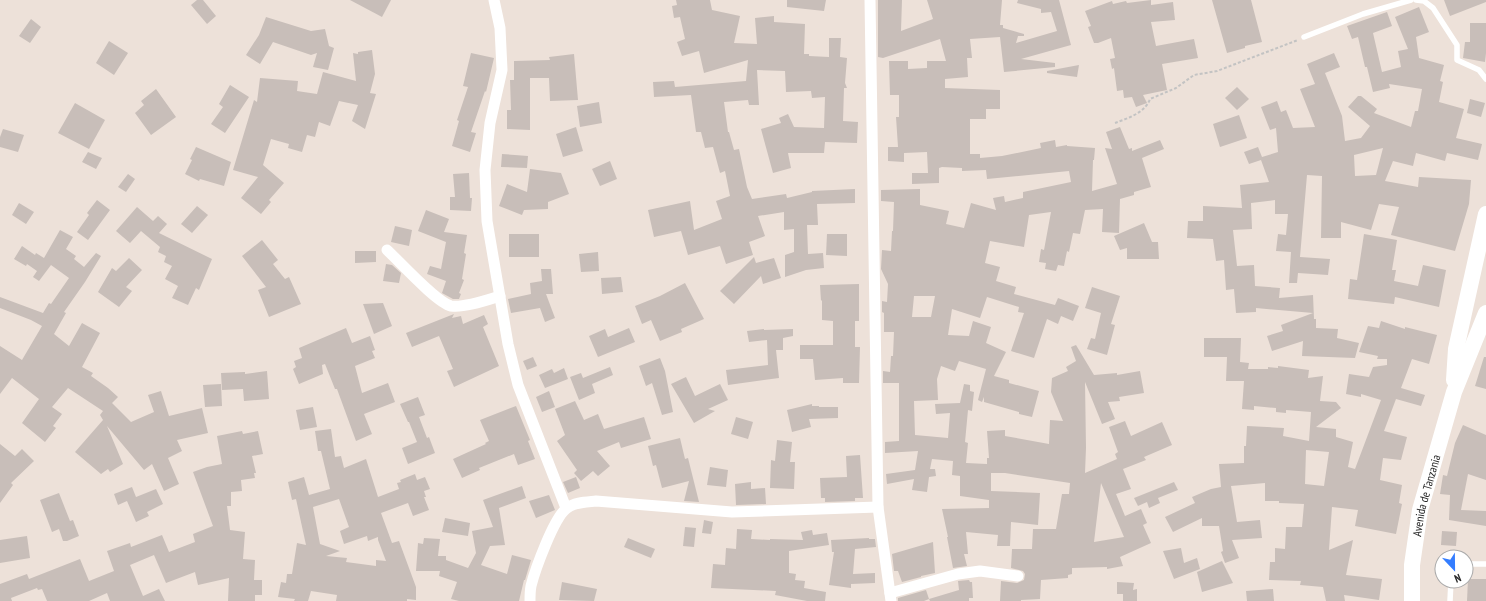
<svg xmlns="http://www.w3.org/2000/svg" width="1486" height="601" viewBox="0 0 1486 601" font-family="'PT Sans Narrow',sans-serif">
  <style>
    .building { fill: #c8beb9; fill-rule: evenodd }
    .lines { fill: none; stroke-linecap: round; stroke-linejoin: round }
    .path { stroke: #c3c3c3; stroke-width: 2; stroke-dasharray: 3 2; stroke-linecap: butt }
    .service { stroke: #fff; stroke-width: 5.5 }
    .minor { stroke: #fff; stroke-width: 11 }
    .secondary { stroke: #fff; stroke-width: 16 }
    .labels { text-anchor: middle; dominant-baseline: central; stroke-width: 3; stroke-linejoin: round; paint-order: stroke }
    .street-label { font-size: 12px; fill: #292929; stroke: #fff }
  </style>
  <rect width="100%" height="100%" fill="#ede1d9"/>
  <g class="building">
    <polygon points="197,0 203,0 216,16 207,24 191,5"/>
    <polygon points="350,0 391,0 382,17"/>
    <polygon points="676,0 710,0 712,10 740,16 734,43 757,44 755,18 774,16 774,22 805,24 804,54 809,54 809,56 829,57 829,38 841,38 840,57 847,58 845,83 847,88 844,88 843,121 858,122 857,143 825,142 824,153 788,153 791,168 773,173 761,129 781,123 779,118 788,114 794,127 824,128 825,97 812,98 811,91 786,92 785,71 757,70 759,105 749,105 748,100 724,102 728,132 729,132 734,150 739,149 747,187 752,199 786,194 787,198 812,192 812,191 855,189 855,203 817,204 818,225 807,225 808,254 823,253 824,268 806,270 785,277 785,255 794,252 794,229 784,230 784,212 758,216 765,236 749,242 753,255 726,264 720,246 688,255 681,231 654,237 648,210 690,201 694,230 722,219 716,201 730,196 725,171 720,173 713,147 705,148 701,132 696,132 691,95 654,97 653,82 674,81 675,87 746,81 748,60 704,73 699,51 682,56 677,42 685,39 680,17 674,18 672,6 677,5"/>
    <polygon points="787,0 826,0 824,11 787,7"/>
    <path d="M878,0H902L901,31L933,19L927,0H1002L1000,25H1003V28L1024,34V36H1018L1016,43L1057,31L1051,12L1041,13V9L1017,3L1018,0H1059L1071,45L1021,59L1055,63V67L1004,72L1000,37L970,39L972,58H967L968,77L945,79V88L1000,90V109H986V119H970V154H980V158L1002,156L1041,148L1040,143L1055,140L1056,147L1067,145V146L1095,148L1094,160H1093L1092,191L1117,184L1105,148L1112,149L1106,132L1120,127L1129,149L1132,148V151L1160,140L1164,149L1142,158L1151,187L1134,192V195L1120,199L1119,233L1102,232L1103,209L1085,210L1080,234L1073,233L1069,252L1067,251L1064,266L1058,265L1056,271L1045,269L1046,263L1039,262L1041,249L1044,250L1051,212L1029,215L1024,247L990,241L985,263L1000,267L996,281L1016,287L1014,294L1055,305L1058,298L1079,306L1073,321L1061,316L1058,324L1047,319L1034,358L1011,351L1024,313L1018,312L1019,307L987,297L980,318L952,309L948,335L969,336L973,321L991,327L986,343L1006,352L994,376L1009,380V383L1039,391L1032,417L1019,414V412L984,402V397L982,402L978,400L986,369L959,361L955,371L941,366L937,379L938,400L914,401L915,435L948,438L950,413L936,414L935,404L960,403L964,384L970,385V391L974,392L972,411L968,410L965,442L968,443L966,463L987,464V458H989L987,431L1005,430V436L1049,444L1050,420L1063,421L1051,392L1052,378L1068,371L1066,367L1076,361L1071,347L1076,345L1094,375L1117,373V375L1140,371L1144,393L1119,397L1120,401L1108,402L1115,419L1102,424L1085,382L1086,448L1085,473L1117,459L1115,454L1118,452L1109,427L1125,421L1131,436L1162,422L1172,445L1144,457L1146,460L1123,469L1131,489L1116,494L1125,516L1141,509L1147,523L1143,525L1151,543L1120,557L1123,566L1107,569V567L1072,568V574L1068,575V578L1041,580L1040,599L1021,600V601H1000L1001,581L1017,583L1024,580L1025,574L1023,571L1011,568L1012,549H1032L1033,529H1056L1062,494H1069L1070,483L1005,473H991V491L1040,493L1038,525L1011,522L1010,546H997L998,535L966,532L968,554H964L967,566L953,568L947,537H948L942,509L989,508V500L960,496V476L952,475L953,461L932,459L930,469H935L936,476L929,477L927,492L912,490L914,479L887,484L886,474L915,470L918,451L885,453V442L899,441V383H883V371L890,372L891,356H893L894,332H884V313L882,312V301L887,302L888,284L881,269L882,250L891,251L892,231H893L894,202L881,201V190L920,189V205L949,211L946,224L964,228L971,203L996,210L993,198L1004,196L1005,202L1023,198V192L1071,182L1069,171L987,179L986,170L962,171V168L942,167L939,168V183L912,184V173H928L927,152L904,153V162L888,161V147H898L896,117H899V95H890L889,61H908V69L927,68V61H946L940,39L883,58L878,57ZM914,296H935L931,317H912ZM1101,483L1124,537L1094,542Z"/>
    <polygon points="1151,0 1151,5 1173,2 1175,20 1151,22 1156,46 1194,39 1198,58 1162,64 1167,90 1143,95 1147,103 1136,107 1132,97 1124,98 1123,90 1117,91 1114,68 1112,69 1110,59 1115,58 1111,38 1098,43 1094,43 1088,27 1091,26 1085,11 1112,1 1113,4 1126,1 1127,3"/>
    <polygon points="1212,0 1251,0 1262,42 1245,46 1245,48 1227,53"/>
    <polygon points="1444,0 1486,0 1486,2 1450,16"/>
    <path d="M1419,7L1429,32L1416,37L1419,58L1444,65L1440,81L1443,82L1439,102L1464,109L1456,138L1482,144L1478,160L1447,153L1445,161L1416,153L1413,166L1393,161L1385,181L1418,187L1419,177L1471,180L1469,204L1455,251L1391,235L1399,207L1379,204L1371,230L1341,222V238H1321L1322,176L1307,175L1300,257L1330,259L1328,275L1298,273L1297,283H1289L1291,252L1276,251L1278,234L1286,235L1288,214H1275V200L1251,203L1252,229L1233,230L1237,266L1254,265L1255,286L1280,288L1279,298L1313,295L1314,319H1316V328L1338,329L1337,338L1359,343L1355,358L1302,356L1303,341L1272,351L1267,336L1283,331L1281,325L1313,313L1256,308V312L1236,313L1234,289L1226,290L1224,260L1216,261L1213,239L1187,238L1188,221H1203V206L1242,208L1240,185L1269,182L1261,160L1249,164L1244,152L1258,147L1262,157L1278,152L1276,128L1270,130L1261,107L1277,101L1281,112L1286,110L1293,128L1315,127L1300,89L1315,84L1307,64L1334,53L1340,67L1325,73L1342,116L1345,141L1361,138L1370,126L1348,107L1358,96H1361L1377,109L1374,113L1411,127L1415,111H1418L1422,89L1389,84L1390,88L1373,92L1367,67H1365L1358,37L1352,39L1347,26L1387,12L1392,26L1373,33L1382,72L1401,67L1398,51L1408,49L1395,17ZM1383,148L1376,175L1355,176L1354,155Z"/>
    <polygon points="266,17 311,31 325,29 329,46 334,48 328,70 313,67 317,53 311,55 273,42 260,64 246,55 259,35"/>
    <polygon points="31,19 41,27 30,43 19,36"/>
    <polygon points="1470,23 1486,23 1486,53 1485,62 1463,58 1465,42 1470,42"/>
    <polygon points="109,41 128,53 114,75 96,63"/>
    <polygon points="372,50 375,74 370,93 376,94 365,129 352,121 358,105 339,101 330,126 319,122 315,137 307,135 302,152 288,148 289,144 271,139 263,165 284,183 269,200 271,202 261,214 241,198 258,177 233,170 254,100 257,102 260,78 298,81 297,91 317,94 323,72 356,81 353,53 358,54 358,52"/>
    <polygon points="471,53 494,58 486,92 485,91 471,132 476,133 470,152 452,146 459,121 457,120 468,87 463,86"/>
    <polygon points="574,54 578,100 550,101 549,78 530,78 530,130 507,129 507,110 511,110 510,80 514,80 514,61 550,60 549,57"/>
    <polygon points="1079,65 1077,77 1047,73 1047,71"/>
    <polygon points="230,85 249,97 225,133 211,124 223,107 219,104"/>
    <polygon points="1237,87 1249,99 1237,110 1225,98"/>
    <polygon points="156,89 176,117 151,135 135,113 144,105 141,101"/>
    <polygon points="1470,99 1485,103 1481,117 1467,113"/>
    <polygon points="599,102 602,123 580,127 577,106"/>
    <polygon points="75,103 105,120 89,149 58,133"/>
    <polygon points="1239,115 1247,138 1220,147 1213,124"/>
    <polygon points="576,127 583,151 563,157 556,134"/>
    <polygon points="3,129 24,135 18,152 0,147 0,137"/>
    <polygon points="196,147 231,162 224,186 200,179 199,181 185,174 192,160 190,159"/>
    <polygon points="88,152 102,158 96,169 82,162"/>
    <polygon points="502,154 528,156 527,168 501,167"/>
    <polygon points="610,161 617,179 600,186 592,169"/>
    <polygon points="530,169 561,173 569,194 548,202 548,209 524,210 522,215 499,206 507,184 527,192"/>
    <polygon points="469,173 470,198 472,198 471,211 450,210 450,197 455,197 453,174"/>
    <polygon points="128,174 135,179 126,192 118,187"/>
    <polygon points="97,200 110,210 88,240 77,232 89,215 87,213"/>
    <polygon points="19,203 34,212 26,224 12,215"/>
    <polygon points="197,206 208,215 192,233 181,224"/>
    <polygon points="137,207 153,221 158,216 167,224 159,233 212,259 199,290 196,288 188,305 172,298 178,286 165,279 172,266 164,262 166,256 158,252 160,247 141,231 130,243 116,231"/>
    <polygon points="426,210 449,219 444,232 467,235 464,253 466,254 462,279 464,280 459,293 461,294 459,299 453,299 442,293 446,281 427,274 430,266 441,269 446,242 418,231"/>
    <polygon points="1144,223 1152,242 1158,242 1159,259 1127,259 1127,248 1120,250 1114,236"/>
    <polygon points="395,226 412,230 409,246 391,242"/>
    <polygon points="60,230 73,237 66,249 76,256 74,259 84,267 96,253 101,256 85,282 64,312 66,313 54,334 69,346 82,323 100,333 82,367 93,373 91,376 108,388 118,397 112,403 131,422 154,412 148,395 161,391 169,416 202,408 208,433 177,440 182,451 168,458 179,484 164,491 152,464 144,470 107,426 123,464 110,472 108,469 101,474 75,452 103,420 100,415 103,411 68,388 52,407 62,414 53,426 56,428 45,442 22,423 39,399 12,378 0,394 0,346 22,360 42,326 31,320 0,308 0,297 43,313 49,303 51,304 69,278 51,265 39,281 33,277 37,271 27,264 26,266 14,259 22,246 35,255 36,253 44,258"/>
    <rect x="509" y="234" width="30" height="23"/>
    <polygon points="827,234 847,234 847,256 826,255"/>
    <polygon points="1364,234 1397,240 1392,270 1396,270 1394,281 1418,286 1423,265 1446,270 1439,307 1395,297 1394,304 1348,299 1350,279 1357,280"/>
    <polygon points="262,240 278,260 273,264 285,279 289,277 301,304 269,317 258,290 266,287 242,256"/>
    <polygon points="355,251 376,251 376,262 355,263"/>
    <polygon points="598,252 599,271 581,272 579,254"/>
    <polygon points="754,257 756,263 774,258 781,278 763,284 761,276 734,304 720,291"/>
    <polygon points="129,258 142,270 126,287 132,291 119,307 98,292 112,268 116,271"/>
    <polygon points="386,264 392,265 401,273 399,283 383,281"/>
    <polygon points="541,269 551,269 553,294 546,294 555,318 545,322 540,308 511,313 508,299 531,294 530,283 542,281"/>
    <polygon points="621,277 623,292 602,294 601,278"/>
    <polygon points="685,283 704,319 681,329 682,332 660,341 651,320 642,324 635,306 660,296"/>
    <polygon points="859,284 859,321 855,321 855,347 860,347 859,383 843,383 843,378 815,380 813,359 800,359 800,345 833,345 833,321 822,320 822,300 821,301 820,285"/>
    <polygon points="1092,287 1120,296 1111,324 1115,325 1107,355 1087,349 1091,338 1095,339 1101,313 1085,308"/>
    <polygon points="383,303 392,326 374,334 363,304"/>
    <polygon points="454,314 452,318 461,316 463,324 484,315 488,324 483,327 499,366 454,387 447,371 453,369 439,336 412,347 406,333"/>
    <path d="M1381,321L1405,329V327L1437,335L1429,364L1412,359L1401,388L1425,395L1421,406L1396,399L1384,431L1407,437L1401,460L1383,458L1380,480L1402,485L1399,503L1402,504L1396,534L1355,526L1358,510L1332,507L1329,550L1353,540L1346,575L1382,579L1379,600L1344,595L1345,601H1326L1323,587L1300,585L1301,581L1269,580L1270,562H1275V548L1285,549L1286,527H1302L1304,504L1279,503V501H1265V483L1231,486L1237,522L1260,520L1262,538L1232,540L1239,558L1225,563L1221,552L1223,551L1219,526H1202V518L1173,532L1165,517L1195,503L1192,497L1211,489L1221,487L1219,464L1244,463V446H1246L1247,426L1284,428L1283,436L1309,441L1311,412L1286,410V413L1276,412V408L1254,406V410L1242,409L1244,381H1226L1227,357H1204V338H1241L1240,362L1249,363L1248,369H1268V367L1278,368V366L1309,370L1308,378L1323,376L1320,401L1336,402L1341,408L1316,427L1336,429V437L1353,442L1348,467L1355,469L1381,400L1361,394V397L1346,394L1349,374L1369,377L1373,367L1387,365V359H1377L1378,356L1359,352L1368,326L1379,328ZM1306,450L1329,452L1324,486L1305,484Z"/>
    <polygon points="346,328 352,343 370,336 375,350 372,351 375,358 355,366 362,393 388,383 395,402 364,414 372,434 356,441 337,389 335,389 325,364 322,365 323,374 299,384 293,369 296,367 294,361 302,358 299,348"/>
    <polygon points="629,328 635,342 598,357 589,336 605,329 608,337"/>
    <polygon points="764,329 764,330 793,329 793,336 783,338 783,350 776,350 779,378 728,385 726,370 768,365 767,340 749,342 747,331"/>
    <polygon points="533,357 537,366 527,370 523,361"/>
    <polygon points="1484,357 1486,357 1486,389 1475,386"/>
    <polygon points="660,358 665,371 673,412 662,415 652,383 646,386 639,366"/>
    <polygon points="610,367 613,375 592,384 595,393 579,400 570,377 581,373 583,378"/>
    <polygon points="564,368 568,379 545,388 539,375 552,369 554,373"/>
    <polygon points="267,371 269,399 244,401 243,389 222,390 221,373 245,372 245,374"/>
    <polygon points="686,377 695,396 720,384 728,400 708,409 715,411 694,423 671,384"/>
    <polygon points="221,384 222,406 205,407 203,385"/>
    <polygon points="549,391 555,407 542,412 536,397"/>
    <polygon points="418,397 425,415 419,417 427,438 429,437 435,453 408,464 402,448 417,442 409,422 408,422 400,404"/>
    <polygon points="575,401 584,420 598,414 604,429 644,417 651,439 621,448 619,442 597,451 610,466 598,476 593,471 581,481 574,473 577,470 557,441 565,435 555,409"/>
    <polygon points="812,404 812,406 819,406 819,407 838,407 838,418 809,419 811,427 792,432 787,410"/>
    <polygon points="516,406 530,440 528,441 535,459 518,465 514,454 479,468 480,470 462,478 453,459 486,444 485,443 489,441 480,420"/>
    <polygon points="313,407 317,427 300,430 296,410"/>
    <polygon points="736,417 753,422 748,439 731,434"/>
    <polygon points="1463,425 1486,435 1486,480 1468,474 1461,510 1486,511 1486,526 1449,520 1450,495 1440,494 1443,475 1447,476 1455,443"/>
    <path d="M331,429L335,457L341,456L344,468L366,459L378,497L399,489L397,483L401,482L400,480L415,474L417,480L425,477L430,489L424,491L426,497H424L429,510L413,516L408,503L381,513L392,543L399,541L416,587V600L407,599V601H336L337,595L311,591L308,601H294L295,599L278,597L281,582L286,583L287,574H292L297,543L306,545L296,499L292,500L288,482L304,477L309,495L330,489L321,451H318L315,431ZM339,499L349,527L340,531L344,544L367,536L368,541L378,537V540L386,561L376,560V566L346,562L347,558L326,556L340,551L320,544L313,507Z"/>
    <polygon points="242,431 243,434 258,431 263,454 252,456 256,473 254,473 255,478 241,480 242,491 231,492 231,506 227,506 230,530 245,532 243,559 255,560 254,580 262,580 262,595 255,595 255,601 228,601 229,578 198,585 195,572 166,583 154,555 130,565 143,596 159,589 165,601 110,601 107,593 89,601 47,601 42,589 38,590 37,588 11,598 12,601 0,601 0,584 27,574 29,579 80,559 89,581 114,571 107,551 130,543 131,547 162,535 169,552 195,542 193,534 213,526 193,472 207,467 222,464 217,436"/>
    <polygon points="680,438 685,459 688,458 699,502 684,501 689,481 662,488 656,465 653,466 648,446"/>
    <polygon points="777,440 792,442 790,462 795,462 794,489 770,488 771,460 775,461"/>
    <polygon points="0,444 15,456 22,449 34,461 11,483 13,485 0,503"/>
    <polygon points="860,455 863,498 855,498 855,501 825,502 825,498 821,498 820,478 847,477 846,456"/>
    <polygon points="710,467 728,470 726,487 707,485"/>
    <polygon points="576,477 580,488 568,493 563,482"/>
    <polygon points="751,482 751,489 765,488 766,504 736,505 735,484"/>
    <polygon points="1174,482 1178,490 1158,498 1160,503 1149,508 1147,502 1138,506 1134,498"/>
    <polygon points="522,486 526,498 499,508 505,545 490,546 481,565 507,574 512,555 531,560 525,580 524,580 519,601 459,601 451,599 457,582 439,576 440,571 416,571 418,543 423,544 424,538 440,539 438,556 446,556 446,560 468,568 476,553 472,531 493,527 483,500"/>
    <polygon points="132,487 136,497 156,489 163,504 147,512 149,516 136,522 127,501 118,505 114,494"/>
    <polygon points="59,493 70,521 73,520 79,536 67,541 63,541 59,529 52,532 40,500"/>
    <polygon points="549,495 555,510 536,518 529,501"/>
    <polygon points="445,518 470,523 468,536 442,532"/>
    <polygon points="704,520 713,522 711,534 702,533"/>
    <polygon points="685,527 696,528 694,547 683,546"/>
    <polygon points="737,529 752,530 751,539 770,540 770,539 803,540 801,532 812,530 813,535 827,533 829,545 789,551 789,573 796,574 795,580 805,581 804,588 826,592 825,601 807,601 775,595 776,591 711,588 713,564 725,565 726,548 736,549"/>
    <polygon points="1442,531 1457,532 1456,546 1441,545"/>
    <polygon points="27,536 30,558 0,563 0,540"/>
    <polygon points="628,538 655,549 651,558 624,547"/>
    <polygon points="869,538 869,539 875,539 876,547 855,549 853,574 875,573 875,583 851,584 851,588 829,585 834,552 832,552 831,540"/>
    <polygon points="933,542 935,573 921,576 921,577 902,582 898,571 894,571 892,554"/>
    <polygon points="1181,548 1184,563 1197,558 1200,569 1174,579 1163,551"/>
    <polygon points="1222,561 1233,583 1202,592 1197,572"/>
    <polygon points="1468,579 1486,579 1486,601 1467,601"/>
    <polygon points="969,580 970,582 972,582 973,598 969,598 969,601 930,601 929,599 959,590 958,581"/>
    <polygon points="562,582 597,589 594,601 559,600"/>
    <polygon points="1117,582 1134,583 1133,590 1137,589 1137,601 1123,601 1123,594 1117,594"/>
    <polygon points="1273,589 1274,601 1247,601 1246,591"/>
    <polygon points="926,590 929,599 924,601 898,601 898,598"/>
  </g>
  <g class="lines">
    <path class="path" d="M1115,123C1128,118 1145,113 1150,99L1176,88L1194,75L1217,71L1298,40"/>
    <g class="service">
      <polyline points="1416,0 1424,1 1433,8 1457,45 1457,60 1479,70 1486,79"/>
      <polyline points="1304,37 1363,14 1411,0"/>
      <polyline points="1466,564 1486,564"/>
      <polyline points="1450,601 1451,581"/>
    </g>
    <g class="minor">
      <polyline points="494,0 500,28 502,70 490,123 485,170 487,221 508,344 518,385 566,508"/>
      <polyline points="870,0 878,507 891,601"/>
      <path d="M387,250C399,261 437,303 451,306C464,308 487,300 500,296"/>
      <polyline points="890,593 958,574 980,571 1018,576"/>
      <path d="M530,601C530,596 530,591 531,586C535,570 554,517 567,508C575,502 586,502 596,501L732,512L878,507"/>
    </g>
    <g class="secondary">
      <polyline points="1454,380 1456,349 1486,214"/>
      <path id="s1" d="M1412,601V565L1420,510L1454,392L1486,313"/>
    </g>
  </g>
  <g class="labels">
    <g class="street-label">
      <text stroke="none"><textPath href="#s1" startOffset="107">Avenida de Tanzania</textPath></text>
    </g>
  </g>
  <g transform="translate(1454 569) rotate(158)"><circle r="19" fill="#ffffff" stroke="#a9a9a9"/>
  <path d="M0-3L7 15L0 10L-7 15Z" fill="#347dff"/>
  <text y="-6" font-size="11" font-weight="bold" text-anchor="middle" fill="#292929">N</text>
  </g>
</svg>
